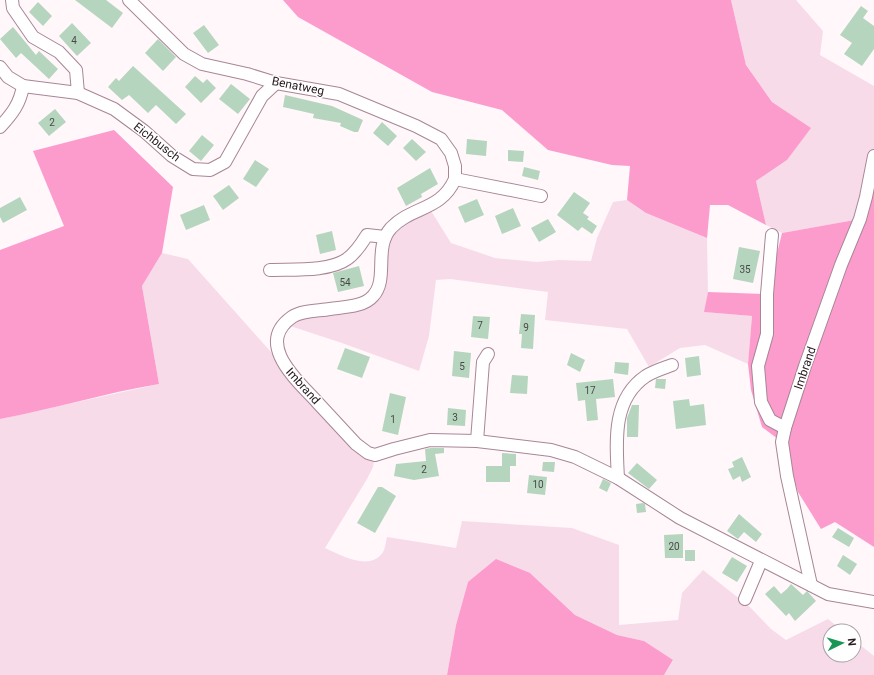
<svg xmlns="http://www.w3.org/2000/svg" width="874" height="675" viewBox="0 0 874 675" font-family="Roboto,sans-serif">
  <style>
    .green { fill: #f8dbe9 }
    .forest { fill: #fc9ccd }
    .building { fill: #b5d5be }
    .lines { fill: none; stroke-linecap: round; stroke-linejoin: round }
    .minor-casing { stroke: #a88696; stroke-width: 14 }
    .minor { stroke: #fff; stroke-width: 12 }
    .labels { text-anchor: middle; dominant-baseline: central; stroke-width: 3; stroke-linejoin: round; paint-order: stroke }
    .number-label { font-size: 10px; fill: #4a4948 }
    .street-label { font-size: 12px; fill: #271a20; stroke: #fff }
  </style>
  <rect width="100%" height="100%" fill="#fff7fa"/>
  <g class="green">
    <polygon points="731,0 796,0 823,31 820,55 874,86 874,156 860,219 782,233 766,225 756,181 787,160 810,128 772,102 746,65"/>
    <polygon points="627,200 646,213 707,238 708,292 705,312 752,316 748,364 705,345 680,348 649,367 627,329 545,320 548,292 450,279 436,280 429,336 419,371 342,343 284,324 373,297 385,237 428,206 451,243 495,258 537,262 559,260 591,261 597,238 613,202"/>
    <path d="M162,253L188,259L288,371L375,455L373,467L367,479L325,548C341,555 370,572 383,552C385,549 386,541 387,537L456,548L462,521L572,528L619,545V625L678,620L682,593L703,570L750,607L771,629L786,640L828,619L843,631H830V655H854V640L874,656V675H664L673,661L644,641L617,635L575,615L530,573L468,582L456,625L447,675H0V419L159,384L142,286Z"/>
  </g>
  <g class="forest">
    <polygon points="283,0 731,0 746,65 772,102 811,128 787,160 756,181 766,225 728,205 710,205 707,238 646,213 627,200 630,166 612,165 548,150 502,110 432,92 298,17"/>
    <path d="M114,130L173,187L162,253L142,286L159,384C105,393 53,409 0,419V250L64,226L33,151Z"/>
    <polygon points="874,156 874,547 835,522 821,529 798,492 782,442 762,427 751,390 748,364 752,316 704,312 708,292 767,294 782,233 860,219"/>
    <polygon points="496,559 530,573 575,615 617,635 644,641 673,660 664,675 447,675 456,625 468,582"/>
  </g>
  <g class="building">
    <polygon points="75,0 106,0 123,13 112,28"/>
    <polygon points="38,2 52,16 43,26 29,12"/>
    <polygon points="861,6 868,11 863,18 874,26 874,49 862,66 844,54 852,43 840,35"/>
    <polygon points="72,23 91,43 77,56 59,36"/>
    <polygon points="204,25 219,45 208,53 193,33"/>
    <polygon points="13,27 36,55 39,51 58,69 49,79 21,53 16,58 0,39"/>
    <polygon points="158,39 176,57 163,71 145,53"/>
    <polygon points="133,66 186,114 176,124 156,105 148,113 129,95 122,100 108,87 116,78 119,81"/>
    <polygon points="195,76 203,83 207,79 216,88 201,103 185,87"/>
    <polygon points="231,84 250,99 238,114 219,99"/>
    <polygon points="285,95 332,106 363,120 358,132 354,132 340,126 341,123 313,118 314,114 283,107"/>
    <polygon points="55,109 66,122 49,136 38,123"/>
    <polygon points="382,122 397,136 388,146 373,133"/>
    <polygon points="202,135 214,145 201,161 189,151"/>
    <polygon points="412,139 426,152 416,161 403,148"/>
    <polygon points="467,139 487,141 486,156 466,154"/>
    <polygon points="508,150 524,151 523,162 508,161"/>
    <polygon points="255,160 269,169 256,187 243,179"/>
    <polygon points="524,167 540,171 538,180 522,176"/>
    <polygon points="430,168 438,184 421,194 422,197 406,206 397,188"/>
    <polygon points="229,185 239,198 223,210 213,196"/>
    <polygon points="574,192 590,203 583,213 589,217 587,219 597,226 592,234 582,227 578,231 557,215"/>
    <polygon points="20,197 27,210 3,223 0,217 0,208"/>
    <polygon points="477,199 484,215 465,223 458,207"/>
    <polygon points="204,205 210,220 186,230 180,215"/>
    <polygon points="513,208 521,226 502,234 495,216"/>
    <polygon points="548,219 556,232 539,242 531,228"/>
    <polygon points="332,231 336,250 320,254 316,235"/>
    <polygon points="739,247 760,251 753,283 733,279"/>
    <polygon points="359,266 364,286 338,292 333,273"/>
    <polygon points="521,314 535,315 533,349 521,348 522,334 519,334"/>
    <polygon points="473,316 490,317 488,339 471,337"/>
    <polygon points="345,348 370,357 362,378 337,369"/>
    <polygon points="454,351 471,353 469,378 452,376"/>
    <polygon points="571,353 585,360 580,372 567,365"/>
    <polygon points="699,356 701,375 687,377 685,358"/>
    <polygon points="615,362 629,363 628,375 614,373"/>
    <polygon points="512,375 528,376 527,394 510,393"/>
    <polygon points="613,379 615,397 596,399 598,420 587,421 585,400 578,401 576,383"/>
    <polygon points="656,379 666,379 665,389 655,388"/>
    <polygon points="390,393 406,397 398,435 382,431"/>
    <polygon points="689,399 690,406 704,404 706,425 676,429 673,401"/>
    <polygon points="632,405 639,405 638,437 627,437 627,418"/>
    <polygon points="448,408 466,410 465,426 447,425"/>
    <polygon points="431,448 444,448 444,453 435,454 439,476 414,480 394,476 396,464 426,461 425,449"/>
    <polygon points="502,453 516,454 516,466 502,466"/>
    <polygon points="742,457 751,477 742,482 740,476 733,480 728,469 734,467 732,462"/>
    <polygon points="543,462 555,462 554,472 542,471"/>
    <polygon points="637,463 657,480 649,489 628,473"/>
    <rect x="486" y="466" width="24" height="16"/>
    <polygon points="529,475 547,477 545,495 527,493"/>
    <polygon points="603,479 611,483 607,492 599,488"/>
    <polygon points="378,487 382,487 396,496 375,533 357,523"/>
    <polygon points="643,503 645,504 646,512 637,513 636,504"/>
    <polygon points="739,514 762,534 756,542 744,532 738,539 727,531"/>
    <polygon points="838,528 854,538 849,547 832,537"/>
    <polygon points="683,534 683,558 665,558 664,535"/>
    <rect x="685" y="550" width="10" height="11"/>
    <polygon points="843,555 857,564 850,575 837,566"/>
    <polygon points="732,557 747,566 737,582 722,573"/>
    <polygon points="791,584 803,595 807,591 816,601 795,621 789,613 786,616 765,594 774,586 781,594 787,589"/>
  </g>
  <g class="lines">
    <g class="minor-casing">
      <g id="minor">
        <polyline points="12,0 13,8 33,37 59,52 76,70 78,93"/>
        <polyline points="129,0 184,54 202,64 247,74 276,83 339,94 416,126 441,139 451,153 455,166 455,179 541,196"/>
        <path d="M0,67L8,77L23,86C20,104 12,114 0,127"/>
        <polyline points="23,86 78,93 114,109 144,131 172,156 193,169 210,170 225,162 262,96 276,83"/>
        <path d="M455,179C441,211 412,206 391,228C373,248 389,279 373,296C364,307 343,307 330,309C319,311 302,310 292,317C254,344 298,381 317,402C330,416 343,430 356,444L368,453L375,455L394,449L430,440L477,441L551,450L575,457L618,478L680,518L828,594L874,602"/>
        <polyline points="772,235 767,294 767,334 758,366 761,402 770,420 785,428"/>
        <path d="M270,270C292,269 329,272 347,259C356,253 362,243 367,235L385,237"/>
        <polyline points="477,441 483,362 488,354"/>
        <path d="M618,478C616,441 612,399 646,376C654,371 664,368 672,365"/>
        <polyline points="811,585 787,476 782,442 785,428 805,366 841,265 860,219 866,197 874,156"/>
        <polyline points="745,599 761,561"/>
      </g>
    </g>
    <use href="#minor" class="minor"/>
  </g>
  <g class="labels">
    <g class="number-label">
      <text x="74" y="40">4</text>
      <text x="52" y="122">2</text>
      <text x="745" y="269">35</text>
      <text x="345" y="282">54</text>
      <text x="480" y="325">7</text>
      <text x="526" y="327">9</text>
      <text x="462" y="366">5</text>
      <text x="590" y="390">17</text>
      <text x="455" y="417">3</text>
      <text x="393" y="419">1</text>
      <text x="424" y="469">2</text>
      <text x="538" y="484">10</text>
      <text x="674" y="546">20</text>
    </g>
    <g class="street-label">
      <text transform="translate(298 86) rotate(11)">Benatweg</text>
      <text transform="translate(157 142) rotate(38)">Eichbusch</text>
      <text transform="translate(805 368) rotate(-71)">Imbrand</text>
      <text transform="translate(303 386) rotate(48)">Imbrand</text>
    </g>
  </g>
  <g transform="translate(842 643) rotate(85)"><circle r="19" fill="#ffffff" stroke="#a9a3a6"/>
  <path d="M0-3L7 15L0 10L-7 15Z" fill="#1b9755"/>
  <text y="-6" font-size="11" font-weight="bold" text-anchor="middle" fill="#271a20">N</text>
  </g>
</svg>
